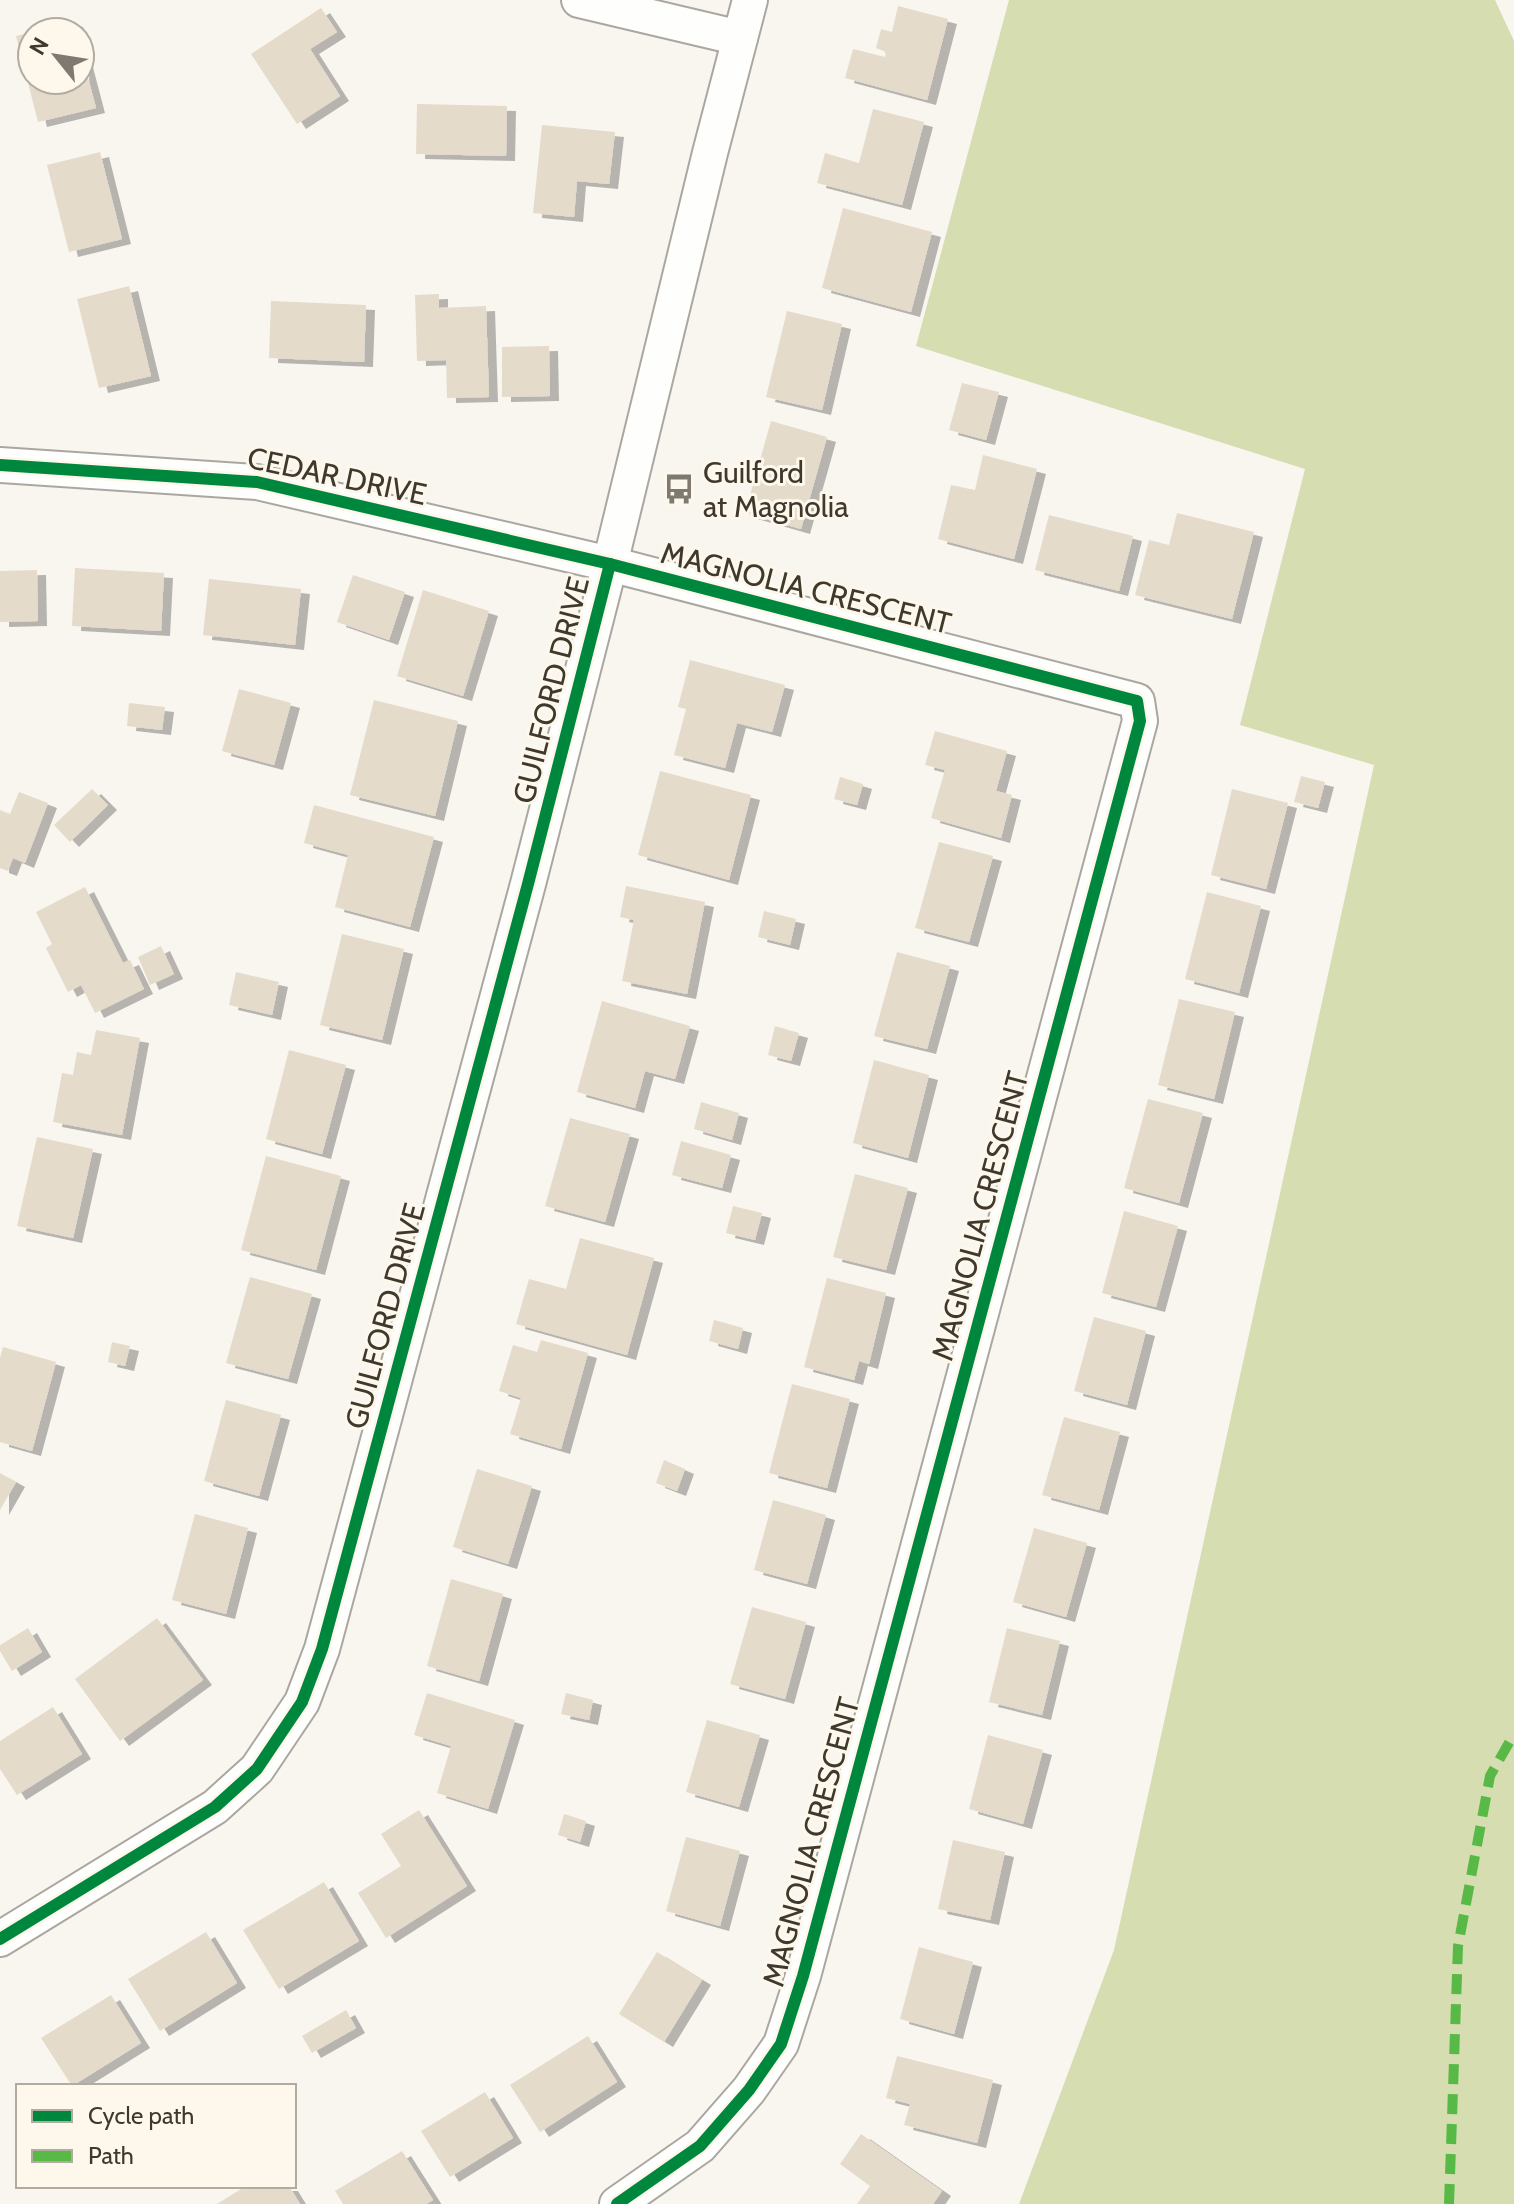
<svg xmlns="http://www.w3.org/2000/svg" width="1514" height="2204" viewBox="0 0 1514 2204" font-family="Cabin,sans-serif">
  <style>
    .forest { fill: #d5ddb1 }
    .building { fill: #e4dbcb; filter: url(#shadow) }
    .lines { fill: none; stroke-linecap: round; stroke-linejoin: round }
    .minor-casing { stroke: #aba7a0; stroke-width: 38 }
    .minor { stroke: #fefefd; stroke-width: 34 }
    .quiet { stroke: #58b947; stroke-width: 10; stroke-dasharray: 20 10; stroke-linecap: butt }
    .cycleway-casing { stroke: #fdf7ec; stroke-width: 17 }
    .cycleway { stroke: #00873e; stroke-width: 12 }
    .labels { text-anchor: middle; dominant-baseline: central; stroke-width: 6; stroke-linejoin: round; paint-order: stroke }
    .poi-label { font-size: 30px; fill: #3e382d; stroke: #fdf7ec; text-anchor: start }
    .street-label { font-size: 30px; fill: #3e382d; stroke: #fdf7ec }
  </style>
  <defs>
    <filter id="shadow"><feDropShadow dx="9" dy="5" stdDeviation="0" flood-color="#0004"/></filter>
  </defs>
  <rect width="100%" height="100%" fill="#f9f6f0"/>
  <polygon class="forest" points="1009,0 1495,0 1514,41 1514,2204 1019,2204 1114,1950 1374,765 1240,725 1305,469 916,346"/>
  <g class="building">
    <polygon points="898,6 948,19 927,100 845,78 853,49 885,57 886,52 876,48 881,29 892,32"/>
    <polygon points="321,8 337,32 310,49 340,96 297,124 251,54"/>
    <polygon points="74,22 76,32 37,32 37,31"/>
    <polygon points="32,32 32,80 80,80 81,51 96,108 38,122 16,36"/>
    <polygon points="417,104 507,106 506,156 416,154"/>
    <polygon points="873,109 924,122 902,205 817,183 825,153 859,163"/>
    <polygon points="542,125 615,132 609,184 577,181 574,217 533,213"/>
    <polygon points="100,152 122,239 69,252 47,165"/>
    <polygon points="843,208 932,232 911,312 822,288"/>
    <polygon points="129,286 151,376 99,388 77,299"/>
    <polygon points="439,294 439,308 486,306 489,397 447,398 446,360 417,361 415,295"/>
    <polygon points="271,301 366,305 364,362 269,358"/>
    <polygon points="787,311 842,324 822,410 766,397"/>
    <polygon points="549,346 550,396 502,397 502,347"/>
    <polygon points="962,383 999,392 986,440 949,430"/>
    <polygon points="771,421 827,437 801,529 745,513"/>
    <polygon points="983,455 1037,469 1014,559 938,539 951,485 975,490"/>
    <polygon points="1177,513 1254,532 1232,619 1135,595 1149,540 1169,545"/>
    <polygon points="1049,515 1133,536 1119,591 1035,570"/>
    <polygon points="75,568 164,573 161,631 72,626"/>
    <polygon points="37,570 38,621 0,622 0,571"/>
    <polygon points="353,575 405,592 389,640 337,622"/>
    <polygon points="209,579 301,589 295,645 203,635"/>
    <polygon points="423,590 489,611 463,696 397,676"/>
    <polygon points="690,660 785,685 772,732 737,723 725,768 674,755 686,709 678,707"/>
    <polygon points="239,689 291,703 274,765 222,751"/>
    <polygon points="374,700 458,721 435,816 350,795"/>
    <polygon points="129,703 165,707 162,730 127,726"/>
    <polygon points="935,731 1007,751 996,791 1012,795 1001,838 931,818 945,770 925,765"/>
    <polygon points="660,771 751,795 729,880 638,855"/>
    <polygon points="1301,776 1325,782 1318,808 1294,802"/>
    <polygon points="840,777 863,784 857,805 834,799"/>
    <polygon points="92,789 108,805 70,842 54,825"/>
    <polygon points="1232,789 1288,803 1266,889 1211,875"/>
    <polygon points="19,792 48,803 25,863 13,858 8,871 0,868 0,810 10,814"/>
    <polygon points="314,805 434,837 410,927 335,907 348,855 304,843"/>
    <polygon points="939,842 993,856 969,942 915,928"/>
    <polygon points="626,886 705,902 687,994 622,981 634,920 620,917"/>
    <polygon points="85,887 123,963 130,960 144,989 95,1013 81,985 68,992 46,948 52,944 36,912"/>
    <polygon points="1207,892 1261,906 1239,993 1185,979"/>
    <polygon points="764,911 796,919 790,945 758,937"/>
    <polygon points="342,934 404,949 382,1040 320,1025"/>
    <polygon points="161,946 174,974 150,985 138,957"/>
    <polygon points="897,952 950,966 927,1049 874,1036"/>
    <polygon points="236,972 279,982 272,1015 229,1005"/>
    <polygon points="1179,999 1235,1012 1214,1099 1158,1085"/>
    <polygon points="602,1001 690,1026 675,1079 645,1071 635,1108 577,1092"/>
    <polygon points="775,1026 799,1033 791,1061 768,1055"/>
    <polygon points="96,1030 140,1038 122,1135 53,1122 62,1073 73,1075 77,1052 91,1055"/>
    <polygon points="289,1050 346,1065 322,1154 266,1139"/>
    <polygon points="874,1060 929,1075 908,1158 853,1143"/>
    <polygon points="1148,1099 1203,1113 1179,1203 1124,1188"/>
    <polygon points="701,1102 739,1113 732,1140 694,1129"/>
    <polygon points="570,1118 630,1134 605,1222 545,1206"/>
    <polygon points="37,1137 93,1149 73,1238 17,1226"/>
    <polygon points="681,1141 731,1155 722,1188 672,1175"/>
    <polygon points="266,1156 341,1176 316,1270 241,1250"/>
    <polygon points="855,1174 908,1188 886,1270 833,1257"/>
    <polygon points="733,1206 762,1213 755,1240 726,1233"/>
    <polygon points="1124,1211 1178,1226 1156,1307 1102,1293"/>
    <polygon points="580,1238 654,1258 627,1355 516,1324 529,1279 566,1289"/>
    <polygon points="250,1277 312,1294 288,1379 226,1363"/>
    <polygon points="827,1278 886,1293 869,1364 859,1361 854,1380 804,1367"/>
    <polygon points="1094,1317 1146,1331 1127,1405 1074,1391"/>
    <polygon points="714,1320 743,1328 738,1349 709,1341"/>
    <polygon points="541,1340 588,1353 561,1449 510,1434 521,1398 499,1391 513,1345 537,1352"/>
    <polygon points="112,1342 130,1346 125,1366 108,1362"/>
    <polygon points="3,1347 56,1362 32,1451 0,1442 0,1358"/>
    <polygon points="792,1384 850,1399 827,1488 769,1473"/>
    <polygon points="226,1400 281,1415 259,1496 204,1481"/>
    <polygon points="1064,1417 1120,1432 1099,1510 1042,1495"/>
    <polygon points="664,1460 685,1469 677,1491 656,1483"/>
    <polygon points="477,1469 532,1486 508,1564 453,1547"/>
    <polygon points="0,1473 16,1482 0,1510"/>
    <polygon points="773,1500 826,1515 807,1584 754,1570"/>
    <polygon points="195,1514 248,1528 226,1614 172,1600"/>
    <polygon points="1034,1528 1087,1543 1066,1617 1013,1602"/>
    <polygon points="451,1579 503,1594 479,1681 427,1666"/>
    <polygon points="752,1607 806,1622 785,1699 730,1684"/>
    <polygon points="157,1618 203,1680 120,1741 75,1679"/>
    <polygon points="28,1628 42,1652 12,1671 0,1651 0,1645"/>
    <polygon points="1007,1628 1060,1641 1042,1715 989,1702"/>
    <polygon points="427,1693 515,1720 488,1809 437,1793 451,1746 414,1735"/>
    <polygon points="566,1693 593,1700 589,1720 561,1714"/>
    <polygon points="53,1707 82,1754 17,1795 0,1769 0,1741"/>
    <polygon points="707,1720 760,1735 739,1807 686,1792"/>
    <polygon points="988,1735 1043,1750 1023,1824 969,1809"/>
    <polygon points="419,1810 467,1886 386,1938 358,1893 401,1866 381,1834"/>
    <polygon points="564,1814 586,1821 580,1842 558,1835"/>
    <polygon points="686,1837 740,1851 720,1926 666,1911"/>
    <polygon points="953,1840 1005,1852 990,1920 938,1909"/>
    <polygon points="324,1882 359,1941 279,1989 243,1930"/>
    <polygon points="206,1932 237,1983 160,2031 128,1979"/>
    <polygon points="919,1947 973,1962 954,2034 900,2019"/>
    <polygon points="657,1952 702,1980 664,2042 619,2014"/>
    <polygon points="111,1995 141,2043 72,2086 41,2038"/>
    <polygon points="346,2010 356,2028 312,2053 302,2036"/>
    <polygon points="588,2036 617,2082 540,2132 510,2085"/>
    <polygon points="897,2056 993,2080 977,2143 904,2125 910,2104 886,2098"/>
    <polygon points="485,2092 513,2138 450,2177 421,2131"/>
    <polygon points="861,2134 942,2191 933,2204 857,2204 870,2186 840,2164"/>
    <polygon points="402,2151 433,2200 426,2204 343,2204 335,2191"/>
    <polygon points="246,2186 289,2186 300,2204 217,2204"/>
  </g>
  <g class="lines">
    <g class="minor-casing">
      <g id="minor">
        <polyline points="579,0 740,38"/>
        <polyline points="0,465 257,482 610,564 1137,701 1140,721 803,1976 781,2044 749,2090 700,2146 617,2204"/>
        <polyline points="0,1939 215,1807 257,1769 302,1702 322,1649 528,884 610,564 710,153 750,0"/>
      </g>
    </g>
    <use href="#minor" class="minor"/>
    <polyline class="quiet" points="1449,2204 1458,1946 1490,1776 1514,1734"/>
    <g class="cycleway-casing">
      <g id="cycleway">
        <polyline points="0,465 257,482 610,564 1137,701 1140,721 803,1976 781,2044 749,2090 700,2146 617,2204"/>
        <polyline points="0,1939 215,1807 257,1769 302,1702 322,1649 528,884 610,564"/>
      </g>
    </g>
    <use href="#cycleway" class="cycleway"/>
  </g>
  <defs>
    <g id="bus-bare" transform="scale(2.4)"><path d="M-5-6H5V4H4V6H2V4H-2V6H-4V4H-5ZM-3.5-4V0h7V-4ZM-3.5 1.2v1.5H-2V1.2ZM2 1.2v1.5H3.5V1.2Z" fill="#7f7a71" stroke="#fdf7ec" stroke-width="2.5" paint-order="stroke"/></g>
  </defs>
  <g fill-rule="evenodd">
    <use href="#bus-bare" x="679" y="489"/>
  </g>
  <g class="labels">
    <g class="poi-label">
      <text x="703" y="472">Guilford<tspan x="703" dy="34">at Magnolia</tspan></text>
    </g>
    <g class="street-label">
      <text transform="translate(337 476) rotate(12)">CEDAR DRIVE</text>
      <text transform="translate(806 588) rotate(14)">MAGNOLIA CRESCENT</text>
      <text transform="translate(551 690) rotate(-76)">GUILFORD DRIVE</text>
      <text transform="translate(980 1216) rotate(-75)">MAGNOLIA CRESCENT</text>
      <text transform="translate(385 1316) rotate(-75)">GUILFORD DRIVE</text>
      <text transform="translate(811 1842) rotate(-75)">MAGNOLIA CRESCENT</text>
    </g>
  </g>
  <rect x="16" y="2084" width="280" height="104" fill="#fdf7ec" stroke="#b1aba0" stroke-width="2"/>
  <rect x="32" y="2110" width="40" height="12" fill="#00873e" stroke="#b1aba0" stroke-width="2"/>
  <text x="88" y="2124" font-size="24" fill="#3e382d">Cycle path</text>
  <rect x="32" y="2150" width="40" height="12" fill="#58b947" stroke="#b1aba0" stroke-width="2"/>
  <text x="88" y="2164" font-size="24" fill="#3e382d">Path</text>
  <g transform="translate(56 56) rotate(300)"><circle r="38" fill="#fdf7ec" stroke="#b1aba0" stroke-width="2"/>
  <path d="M0-6L14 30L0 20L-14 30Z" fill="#7f7a71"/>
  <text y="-12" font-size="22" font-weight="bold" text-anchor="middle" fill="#3e382d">N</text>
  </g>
</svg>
